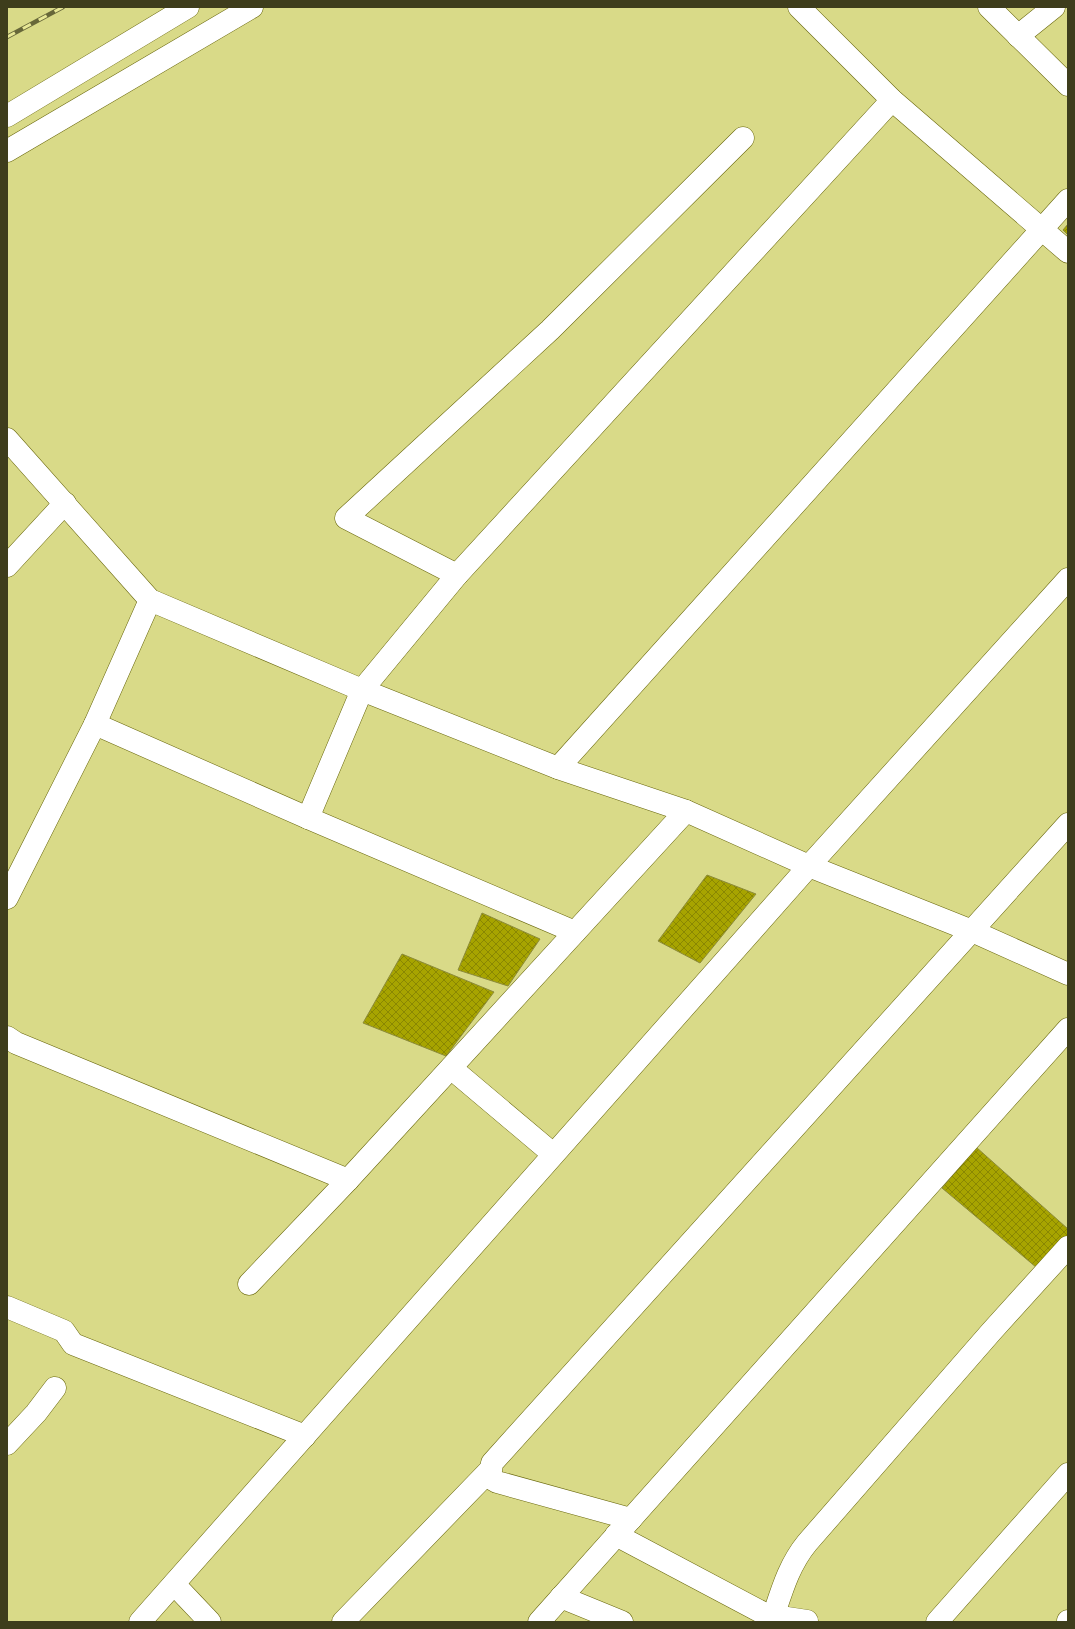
<svg xmlns="http://www.w3.org/2000/svg" width="1075" height="1629" viewBox="0 0 1075 1629" font-family="Montserrat,sans-serif">
  <style>
    .building { fill: url(#building-cross-hatch); stroke: #8c8b3a }
    .lines { fill: none; stroke-linecap: round; stroke-linejoin: round }
    .minor-casing { stroke: #69670c; stroke-width: 23 }
    .tertiary-casing { stroke: #69670c; stroke-width: 23 }
    .trunk-casing { stroke: #69670c; stroke-width: 23 }
    .minor { stroke: #fff; stroke-width: 22 }
    .tertiary { stroke: #fff; stroke-width: 22 }
    .trunk { stroke: #fff; stroke-width: 22 }
    .rail-casing { stroke: #676739; stroke-width: 4.5 }
    .rail { stroke: #e7e795; stroke-width: 3; stroke-dasharray: 9; stroke-linecap: butt }
  </style>
  <defs>
    <pattern id="building-cross-hatch" width="8" height="8" patternUnits="userSpaceOnUse"><rect width="8" height="8" fill="#a7a400"/><path d="M0 0l8 8M0 8l8-8" fill="none" stroke="#898702"/></pattern>
  </defs>
  <rect width="100%" height="100%" fill="#d9da88"/>
  <g class="building">
    <polygon points="1068,224 1068,235 1063,230"/>
    <polygon points="707,875 756,894 700,963 658,941"/>
    <polygon points="482,913 540,939 508,986 458,970"/>
    <polygon points="402,954 494,992 446,1056 363,1023"/>
    <polygon points="976,1147 1068,1229 1068,1242 1043,1273 942,1188"/>
  </g>
  <g class="lines">
    <g class="minor-casing">
      <g id="minor">
        <polyline points="799,7 892,100 1068,252"/>
        <polyline points="989,7 1068,85"/>
        <polyline points="1018,36 1054,7"/>
        <polyline points="7,566 65,503"/>
        <polyline points="457,575 346,518 550,330 743,138"/>
        <polyline points="95,724 308,818 575,932"/>
        <polyline points="558,768 1068,200"/>
        <polyline points="308,818 362,690 457,575 892,100"/>
        <polyline points="7,898 95,724 150,600"/>
        <polyline points="7,1037 16,1043 348,1180"/>
        <polyline points="451,1068 553,1154"/>
        <polyline points="249,1284 348,1180 686,811"/>
        <polyline points="7,1307 64,1331 73,1344 305,1436"/>
        <polyline points="7,1444 36,1413 55,1388"/>
        <polyline points="631,1519 497,1482 490,1478 492,1463 1068,824"/>
        <polyline points="616,1535 767,1615 807,1621"/>
        <polyline points="174,1584 210,1622"/>
        <polyline points="561,1597 622,1622"/>
        <path d="M773,1617C782,1590 789,1565 807,1543L991,1332L1068,1247"/>
        <polyline points="140,1622 809,866 1068,579"/>
        <polyline points="343,1622 490,1470"/>
        <polyline points="539,1622 1068,1029"/>
        <polyline points="937,1622 1068,1474"/>
        <polyline points="1068,1622 1068,1621"/>
      </g>
    </g>
    <g class="tertiary-casing">
      <polyline id="tertiary" points="7,439 150,600 362,690 558,768 686,811 809,866 972,931 1068,974"/>
    </g>
    <g class="trunk-casing">
      <g id="trunk">
        <polyline points="7,116 188,7"/>
        <polyline points="7,151 252,7"/>
      </g>
    </g>
    <use href="#minor" class="minor"/>
    <use href="#tertiary" class="tertiary"/>
    <use href="#trunk" class="trunk"/>
    <g class="rail-casing">
      <polyline id="rail" points="7,37 63,7"/>
    </g>
    <use href="#rail" class="rail"/>
  </g>
  <rect width="1075" height="1629" fill="none" stroke="#3e3d1c" stroke-width="16"/>
</svg>
